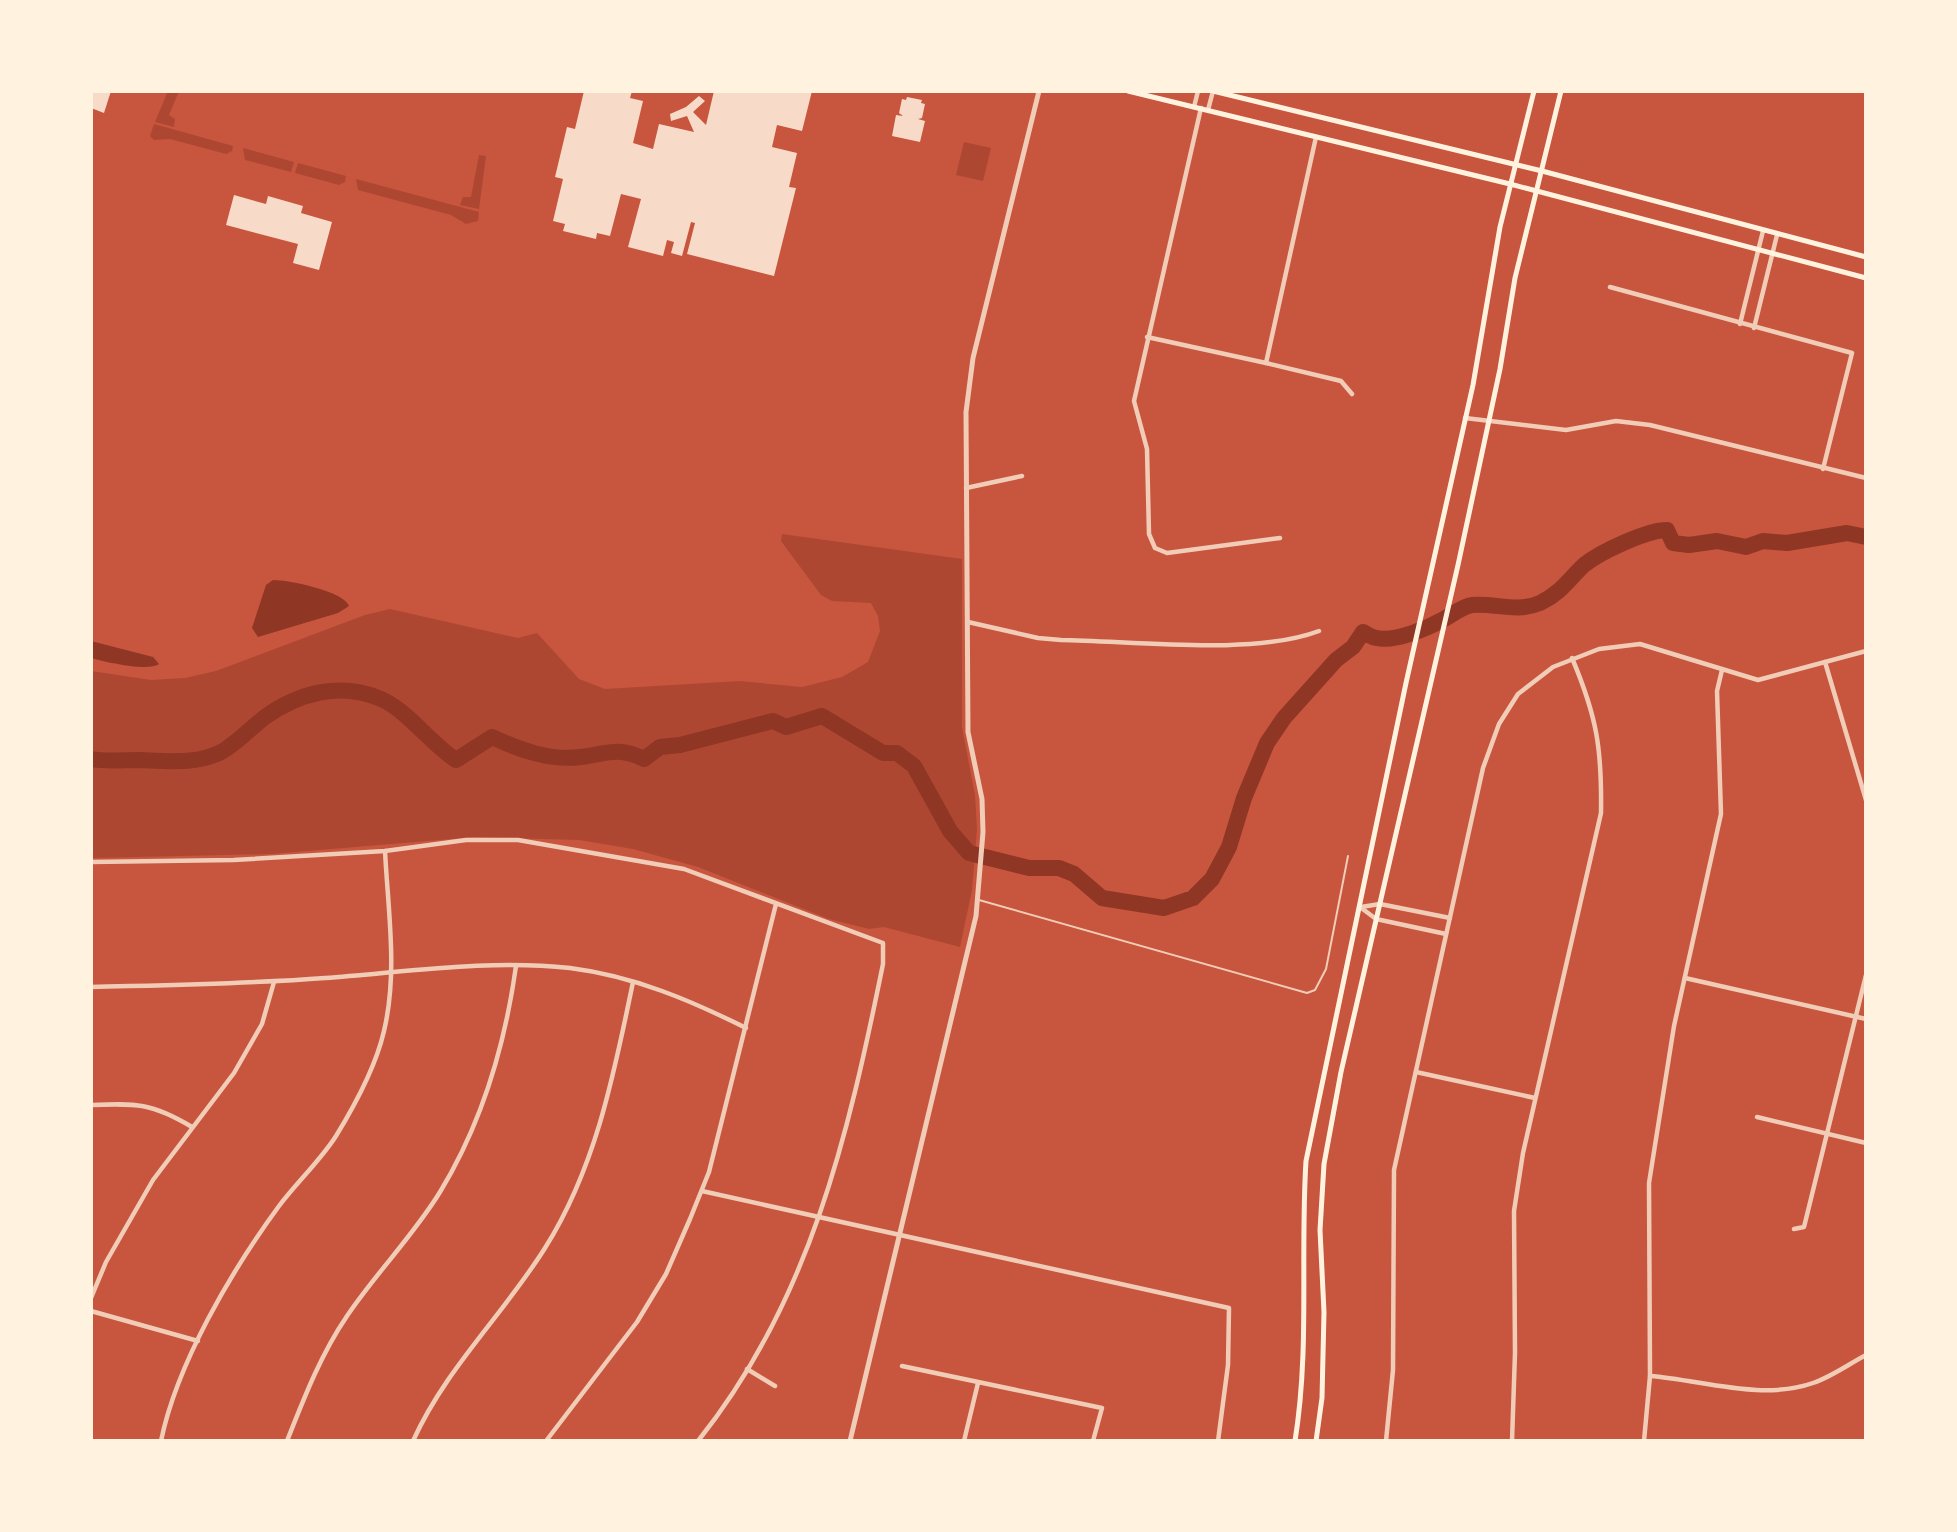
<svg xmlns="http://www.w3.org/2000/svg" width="1957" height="1532" viewBox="0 0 1957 1532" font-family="Overpass,sans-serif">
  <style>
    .green { fill: #ae4732 }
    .water { fill: #8f3625 }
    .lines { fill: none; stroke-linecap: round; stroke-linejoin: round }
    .river { stroke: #8f3625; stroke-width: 16 }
    .building { fill: #f7dbc8 }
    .service { stroke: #f1ccb7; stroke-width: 2 }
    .minor { stroke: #f1ccb7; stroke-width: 4.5 }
    .tertiary { stroke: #f1ccb7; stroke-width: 5 }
    .secondary { stroke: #fff3e0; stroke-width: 5 }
  </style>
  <rect width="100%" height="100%" fill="#c8553d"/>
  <g class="green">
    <polygon points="168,91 179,91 169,115 175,119 174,127 155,122"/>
    <polygon points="154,124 233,146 232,151 226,154 170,139 154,140 150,136"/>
    <polygon points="964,142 991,148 983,181 956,175"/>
    <polygon points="243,148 294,162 291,172 245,160"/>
    <polygon points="479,155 486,156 479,209 460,205 463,197 471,197"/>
    <polygon points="298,163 346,176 345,182 339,185 295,173"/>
    <polygon points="356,179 479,212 478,221 466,224 451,215 358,190"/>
    <polygon points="782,534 962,559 962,727 975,795 977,829 972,890 960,947 884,927 869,929 829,919 698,867 633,849 579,840 475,837 271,854 91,858 91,671 151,680 185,678 216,671 365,615 390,609 518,638 537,633 579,679 605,689 740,681 802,687 842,677 868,662 880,631 878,616 871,603 832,601 821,595 781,541"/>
  </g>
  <g class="water">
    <path d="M273,580C289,580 343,591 349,606L338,613L258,637L252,628L266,585Z"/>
    <path d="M91,641L153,657L159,664C148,672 106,662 91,658Z"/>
  </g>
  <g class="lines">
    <path class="river" d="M91,759C107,762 122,760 139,760C166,761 198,765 223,751C238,742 251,728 265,717C300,692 341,682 381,699C407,710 431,744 456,760L492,737C520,750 550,761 581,757C607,754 617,746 644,759L660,747L680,745L773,721L786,727L822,716L883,753H897L914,766L950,831L969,853L1029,868H1059L1074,874L1102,898L1164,908L1193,898L1212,879L1229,847L1244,798L1267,743L1284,718L1336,660L1353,647L1363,632C1367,634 1373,638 1377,638C1396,642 1428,628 1444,619C1452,615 1463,606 1472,605C1496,603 1517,613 1540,603C1561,593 1569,579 1584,565C1600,552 1647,530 1667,530L1673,543L1689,545L1717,541L1746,547L1763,541L1787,543L1847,533L1866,537"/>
  </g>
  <g class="building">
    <polygon points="91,91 111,91 104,113 91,108"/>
    <polygon points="584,91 632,91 630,98 643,101 633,143 653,149 659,124 694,132 687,116 671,121 670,114 686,107 699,96 705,101 693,112 706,125 714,91 812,91 802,131 777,125 772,147 797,153 789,187 796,188 774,276 687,254 695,223 691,222 682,256 671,253 674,242 667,240 663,256 628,247 641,199 621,194 610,236 597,233 596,239 563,231 565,224 553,221 563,179 555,177 567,127 575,129"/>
    <polygon points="907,97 922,100 921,103 925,104 922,118 918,119 925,121 920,142 892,136 896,115 903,116 899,113 902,99 906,100"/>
    <polygon points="234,195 266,204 268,196 303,206 301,213 332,222 319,270 293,263 298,244 226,225"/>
  </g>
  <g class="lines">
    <polyline class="service" points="979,900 1307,993 1315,990 1326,969 1348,856"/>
    <g class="minor">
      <polyline points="1194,107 1198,91"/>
      <polyline points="1201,108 1134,401 1147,449 1149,534 1155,548 1167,553 1280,538"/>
      <polyline points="1208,110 1213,91"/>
      <polyline points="1610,287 1852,353 1823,469"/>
      <polyline points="1740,324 1763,231"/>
      <polyline points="1754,328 1777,235"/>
      <polyline points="1147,337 1266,363 1316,137"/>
      <polyline points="1266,363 1341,381 1352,394"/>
      <polyline points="1465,418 1566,430 1616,421 1650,425 1866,478"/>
      <polyline points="966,488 1022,476"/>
      <path d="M968,622L1038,638L1061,640C1134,641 1253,656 1319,631"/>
      <polyline points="1825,662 1866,800"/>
      <path d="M91,862L234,860L385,851L466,840H518L684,869L883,943V964C848,1136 810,1301 698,1441"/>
      <polyline points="1360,907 1376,919 1446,934"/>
      <polyline points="1361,907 1380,904 1450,918"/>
      <polyline points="1685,978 1866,1019"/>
      <path d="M91,987C169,985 247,984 325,978C406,972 489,959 570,968C633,976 690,1000 746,1028"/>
      <polyline points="1416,1072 1535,1098"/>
      <path d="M91,1105C136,1103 152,1103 192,1127"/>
      <polyline points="1757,1117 1866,1143"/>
      <polyline points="702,1191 1229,1308 1228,1365 1218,1441"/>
      <polyline points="1794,1229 1804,1227 1866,975"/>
      <polyline points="91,1298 106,1262 153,1180 234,1073 262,1024 274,982"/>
      <polyline points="91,1311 198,1341"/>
      <polyline points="902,1366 1102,1408 1093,1441"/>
      <polyline points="747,1369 775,1386"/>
      <path d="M1650,1376C1702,1380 1762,1401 1813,1383C1831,1377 1849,1364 1866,1355"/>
      <path d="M161,1441C177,1363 232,1270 279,1206C297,1182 320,1161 336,1136C355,1105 376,1066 384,1031C398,972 388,911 385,851"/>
      <path d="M287,1441C304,1398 321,1354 347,1316C376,1273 413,1236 440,1192C482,1123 505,1045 516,966"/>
      <path d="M413,1441C446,1368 503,1315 545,1248C596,1167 614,1074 633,982"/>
      <polyline points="546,1441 637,1322 666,1274 690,1219 709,1172 776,904"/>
      <polyline points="964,1441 978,1383"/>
      <polyline points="1386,1441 1393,1370 1394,1170 1483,768 1499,724 1518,694 1553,667 1599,649 1640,644 1758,680 1866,651"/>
      <path d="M1512,1441L1515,1353L1514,1211L1523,1153L1601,813C1602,749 1597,717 1572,658"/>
      <polyline points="1644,1441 1650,1376 1649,1183 1674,1026 1721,814 1717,691 1722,670"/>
    </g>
    <polyline class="tertiary" points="850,1441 976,916 983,832 982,799 968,732 966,412 973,358 1039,91"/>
    <g class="secondary">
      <polyline points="1128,91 1510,184 1866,278"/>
      <polyline points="1213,91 1542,171 1866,257"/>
      <path d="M1295,1441C1310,1348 1300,1255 1306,1161L1406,683L1473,385L1500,227L1534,91"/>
      <polyline points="1316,1441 1322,1398 1324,1312 1320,1230 1324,1164 1341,1072 1458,565 1500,369 1515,278 1561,91"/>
    </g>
  </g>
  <rect width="1957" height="1532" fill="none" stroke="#fff3e0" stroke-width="186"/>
</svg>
